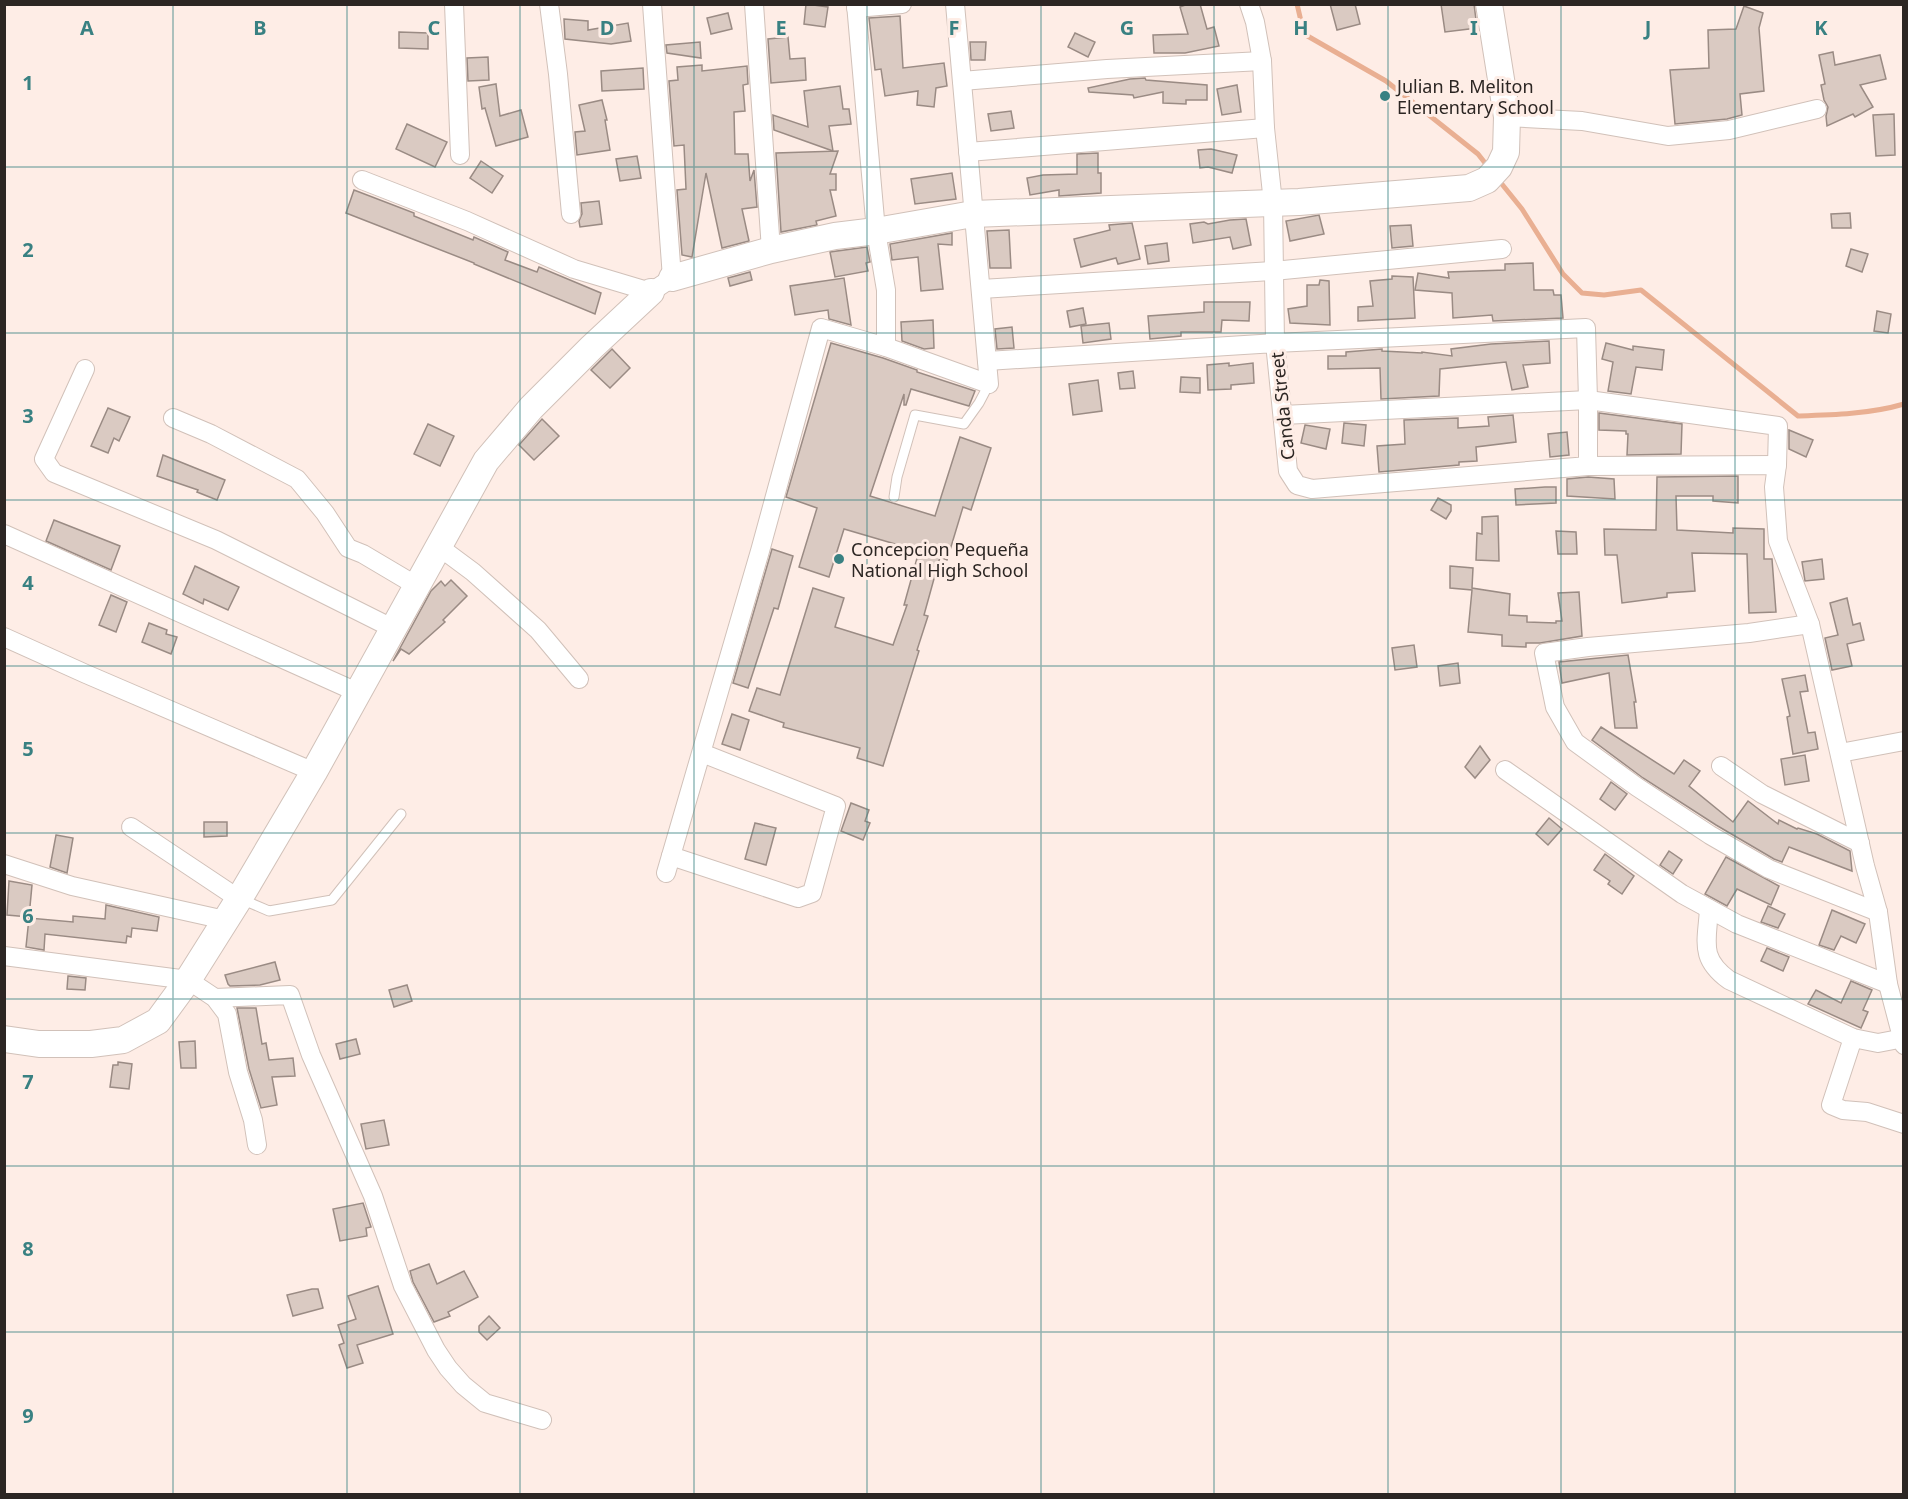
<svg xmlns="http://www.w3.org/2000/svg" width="1908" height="1499" viewBox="0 0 1908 1499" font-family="'Noto Sans',sans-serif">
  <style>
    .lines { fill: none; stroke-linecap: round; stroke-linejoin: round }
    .stream { stroke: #e9af92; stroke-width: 5 }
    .building { fill: #dacac2; stroke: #9a8b84; stroke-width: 1.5 }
    .lane-casing { stroke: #d1c1b9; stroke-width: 11 }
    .street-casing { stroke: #d1c1b9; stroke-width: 20 }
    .secondary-casing { stroke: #d1c1b9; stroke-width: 28 }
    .lane { stroke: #fff; stroke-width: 9 }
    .street { stroke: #fff; stroke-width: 18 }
    .secondary { stroke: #fff; stroke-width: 26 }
    .grid { fill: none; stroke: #398182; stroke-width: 1.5; stroke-opacity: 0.55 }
    .poi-dot { fill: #398182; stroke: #feede6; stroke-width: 2 }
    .labels { text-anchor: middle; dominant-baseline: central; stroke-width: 6; stroke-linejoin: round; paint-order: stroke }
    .poi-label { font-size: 18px; fill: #2c2623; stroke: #feede6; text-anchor: start }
    .street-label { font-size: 18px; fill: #2c2623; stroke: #feede6 }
    .grid-label { font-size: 20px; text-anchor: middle; font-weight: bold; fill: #398182; stroke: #feede6; stroke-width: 6; stroke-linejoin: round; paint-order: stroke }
  </style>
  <rect width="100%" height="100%" fill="#feede6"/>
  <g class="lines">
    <g class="stream">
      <polyline points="1297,4 1304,34 1386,81 1478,154 1489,168"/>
      <path d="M1497,178L1522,209L1563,274L1582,293L1604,295L1641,290L1798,416C1832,415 1870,414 1904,404"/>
    </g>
  </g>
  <g class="building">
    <polygon points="806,4 828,7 825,27 804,24"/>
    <polygon points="1188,4 1200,4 1207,29 1214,27 1219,46 1185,53 1154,53 1153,35 1188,34 1180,7"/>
    <polygon points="1330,4 1355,4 1360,24 1337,30"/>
    <polygon points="1441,4 1474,4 1477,28 1445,32"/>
    <polygon points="1744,6 1763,13 1759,28 1764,91 1740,94 1742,115 1727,119 1675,124 1670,70 1709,68 1708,30 1736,29"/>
    <polygon points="728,13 732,29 711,34 707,18"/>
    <polygon points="900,16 903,68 944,63 947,86 936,88 934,107 917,105 918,91 885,96 881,69 875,70 869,18"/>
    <polygon points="564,19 588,21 588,30 628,23 631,41 611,44 565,39"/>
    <polygon points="399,32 428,33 428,49 399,48"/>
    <polygon points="1075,33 1095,42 1088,57 1068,47"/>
    <polygon points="788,37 790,59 805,58 806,80 771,83 768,39"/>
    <polygon points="700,42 701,58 667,53 666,45"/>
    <polygon points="970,42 986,42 985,60 971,60"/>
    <polygon points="1833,52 1835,65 1880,55 1886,79 1860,85 1873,107 1855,117 1853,114 1827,126 1826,116 1828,107 1824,100 1821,85 1825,84 1819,55"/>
    <polygon points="488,57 489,80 468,81 467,58"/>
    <polygon points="702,65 702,71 747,66 748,84 743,85 745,111 734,112 735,154 748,154 750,181 754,170 757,207 742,209 749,241 722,248 706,173 692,257 682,255 677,190 686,189 684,145 674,146 669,81 678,80 677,67"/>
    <polygon points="643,68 644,89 602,91 601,71"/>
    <polygon points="1145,78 1146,80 1207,85 1207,100 1186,100 1186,104 1163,103 1163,92 1134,98 1133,95 1089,92 1088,88 1130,79"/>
    <polygon points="496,84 500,116 521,110 528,137 496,146 485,108 482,109 479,87"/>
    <polygon points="1237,85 1241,112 1222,115 1217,89"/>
    <polygon points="840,86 843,109 849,109 851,124 829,126 833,151 774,130 773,115 808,127 804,91"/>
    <polygon points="602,100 607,120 605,120 610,150 577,155 575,132 585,131 579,105"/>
    <polygon points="1011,111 1014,128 991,131 988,114"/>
    <polygon points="1894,114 1895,155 1876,156 1873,115"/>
    <polygon points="407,124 447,142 435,167 396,149"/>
    <polygon points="1211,149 1237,155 1232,173 1208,167 1200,168 1198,150"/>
    <polygon points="838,151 830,174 836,174 836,190 830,190 836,216 816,221 817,225 781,232 776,153"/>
    <polygon points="1098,153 1098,173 1101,173 1101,193 1059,196 1059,190 1030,195 1027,178 1043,175 1077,174 1077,154"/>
    <polygon points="637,156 641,178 620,181 616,159"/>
    <polygon points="481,161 503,176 492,193 470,178"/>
    <polygon points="952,173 956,199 915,204 911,179"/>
    <polygon points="354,190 414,213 414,216 473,240 474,237 508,252 505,260 537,272 539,267 601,293 595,314 474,264 474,263 346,213"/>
    <polygon points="599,201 602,224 580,227 579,221 582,214 581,203"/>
    <polygon points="1850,213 1851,228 1832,228 1831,214"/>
    <polygon points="1319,215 1324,234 1290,241 1286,221"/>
    <polygon points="1246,219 1251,245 1233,249 1230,237 1193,243 1190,224 1204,222 1208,224 1230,220"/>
    <polygon points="1132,223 1140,259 1118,264 1116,258 1081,267 1074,239 1110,230 1109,225"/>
    <polygon points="1411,225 1413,246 1392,248 1390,226"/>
    <polygon points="1009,230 1011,268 990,268 987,231"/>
    <polygon points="952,233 952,245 938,244 943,289 921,291 918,257 892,260 890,244"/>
    <polygon points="1167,243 1169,261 1148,264 1145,246"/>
    <polygon points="867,247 870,262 866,263 868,271 835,277 830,252"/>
    <polygon points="1851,249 1868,254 1862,272 1846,266"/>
    <polygon points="1533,263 1534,290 1553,290 1554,295 1561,295 1563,318 1493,321 1492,315 1453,318 1452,293 1415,290 1418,273 1449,278 1448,272 1505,270 1505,264"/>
    <polygon points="750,272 752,280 730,286 728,278"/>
    <polygon points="1392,276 1413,277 1415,318 1358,321 1358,307 1373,306 1370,281 1392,279"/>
    <polygon points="844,278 851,325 829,319 828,310 795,315 790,286"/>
    <polygon points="1320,280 1329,281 1330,325 1290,323 1288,309 1307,306 1307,285 1319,285"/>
    <polygon points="1204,302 1250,302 1249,321 1222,320 1221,332 1181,332 1181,336 1150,339 1148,316 1204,312"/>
    <polygon points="1083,308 1086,324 1070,327 1067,311"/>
    <polygon points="1877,311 1891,314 1888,333 1874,331"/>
    <polygon points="933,320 934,348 924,349 902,341 901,322"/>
    <polygon points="1109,323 1111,339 1083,343 1081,326"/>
    <polygon points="1012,327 1014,348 997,349 995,329"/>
    <polygon points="1549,341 1550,363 1523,365 1528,387 1512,390 1506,362 1440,369 1439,396 1381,399 1380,368 1328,369 1328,356 1346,356 1346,352 1382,349 1382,351 1422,353 1422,352 1452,356 1451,349 1491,344"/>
    <polygon points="831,343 883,358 917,370 917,372 975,391 969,406 911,389 906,405 904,405 904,394 870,496 935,516 960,437 991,448 971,510 963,507 947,560 940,557 924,615 928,616 917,650 919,651 883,766 857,758 860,748 783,727 784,723 749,711 757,688 780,695 813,588 844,598 835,627 893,645 907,605 904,605 919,551 844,529 829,577 799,567 817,508 786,497"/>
    <polygon points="1606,343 1633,350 1633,346 1664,350 1662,370 1636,367 1631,394 1608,391 1613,362 1602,359"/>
    <polygon points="612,349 630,368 610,388 591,370"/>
    <polygon points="1229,363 1229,366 1253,363 1254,383 1231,385 1231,389 1208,390 1207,365"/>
    <polygon points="1133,371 1135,388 1120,389 1118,373"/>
    <polygon points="1181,377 1200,378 1200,393 1180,392"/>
    <polygon points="1098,380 1102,411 1073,415 1069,384"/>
    <polygon points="108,408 130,417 119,441 114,438 108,453 91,446"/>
    <polygon points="1599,413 1682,424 1681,454 1627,455 1628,434 1626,434 1626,431 1599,430"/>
    <polygon points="1513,415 1516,442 1476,447 1477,461 1459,462 1459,465 1379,472 1377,446 1405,444 1404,420 1458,418 1458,428 1489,426 1488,417"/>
    <polygon points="542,419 559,436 534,460 519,445"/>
    <polygon points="1344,423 1366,425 1364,446 1342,443"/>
    <polygon points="428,424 454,436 440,466 414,454"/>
    <polygon points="1305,425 1330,429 1326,449 1301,443"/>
    <polygon points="1789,430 1813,440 1806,457 1789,449"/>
    <polygon points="1567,432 1569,455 1550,457 1548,434"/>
    <polygon points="163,455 225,480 217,500 197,492 198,490 157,476"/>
    <polygon points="1738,476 1738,503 1713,501 1713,496 1676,496 1677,530 1733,533 1733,528 1764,529 1764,559 1772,559 1776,612 1749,613 1747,554 1692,553 1695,591 1667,593 1667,597 1622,603 1617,555 1605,555 1604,529 1656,530 1657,477"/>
    <polygon points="1588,477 1614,479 1615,499 1567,496 1567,479"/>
    <polygon points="1545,487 1556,487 1556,503 1516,505 1515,489"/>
    <polygon points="1438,498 1451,505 1451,511 1446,519 1431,510"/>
    <polygon points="1498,516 1499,561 1476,560 1477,533 1482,534 1482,517"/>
    <polygon points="54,520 120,546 111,570 46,541"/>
    <polygon points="1556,531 1576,532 1577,554 1558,554"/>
    <polygon points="772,549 793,556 778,609 774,608 748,688 733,683"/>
    <polygon points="1822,559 1824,579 1805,581 1802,562"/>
    <polygon points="195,566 239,587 228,610 204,599 203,604 183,594"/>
    <polygon points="1450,566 1473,568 1472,588 1510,594 1509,615 1527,616 1527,622 1556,623 1556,621 1562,621 1558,593 1579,592 1582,636 1540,643 1526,643 1526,647 1502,646 1502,635 1468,632 1472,590 1450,588"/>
    <polygon points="451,580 467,596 443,620 445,622 409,654 401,649 393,661 431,591 441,581 445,586"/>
    <polygon points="111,595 127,602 116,632 99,625"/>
    <polygon points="1847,598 1853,625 1860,623 1864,640 1847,644 1852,666 1832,670 1825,638 1838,635 1830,603"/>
    <polygon points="149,623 167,630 166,634 177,637 171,654 142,642"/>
    <polygon points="1414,645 1417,667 1395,670 1392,648"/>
    <polygon points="1628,655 1636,702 1634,702 1637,728 1615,728 1609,673 1562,683 1559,662"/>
    <polygon points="1458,663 1460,683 1440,686 1438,666"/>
    <polygon points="1805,675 1808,691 1800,692 1808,733 1815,732 1818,749 1793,754 1787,717 1790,716 1782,679"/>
    <polygon points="732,714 749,720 740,750 722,744"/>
    <polygon points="1601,727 1674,774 1684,760 1700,771 1689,786 1733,822 1748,801 1778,824 1779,820 1797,829 1798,828 1817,834 1850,851 1852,871 1789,847 1782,862 1774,859 1716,825 1643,778 1592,740"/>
    <polygon points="1480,746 1490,760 1475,778 1465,767"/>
    <polygon points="1805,755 1809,781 1785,785 1781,759"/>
    <polygon points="1611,782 1627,794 1615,810 1600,799"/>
    <polygon points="851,803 869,810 865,821 870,823 863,840 841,831"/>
    <polygon points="1549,818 1562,829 1548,845 1536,834"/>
    <polygon points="204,822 227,822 227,836 204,837"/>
    <polygon points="755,823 776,828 766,865 745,859"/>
    <polygon points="56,835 73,838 67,873 50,867"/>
    <polygon points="1669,851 1682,860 1673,874 1660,865"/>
    <polygon points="1605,854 1634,876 1622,894 1608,884 1610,881 1594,870"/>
    <polygon points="1726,857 1779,886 1771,905 1737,889 1727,906 1705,894"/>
    <polygon points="9,881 32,885 29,917 7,915"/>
    <polygon points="106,905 159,917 157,931 132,928 131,937 127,936 126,943 45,934 44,950 26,947 29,918 73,922 73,916 105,919"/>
    <polygon points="1768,906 1785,914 1778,928 1761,922"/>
    <polygon points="1832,910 1865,924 1856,943 1841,936 1834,950 1819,945"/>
    <polygon points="1767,948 1789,957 1783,971 1761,961"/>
    <polygon points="275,962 280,980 260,985 230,986 228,984 225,975"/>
    <polygon points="68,976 86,978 85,990 67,989"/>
    <polygon points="1851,981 1872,990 1863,1010 1868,1012 1861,1028 1808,1004 1816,990 1841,1003"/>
    <polygon points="407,985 412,1001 394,1007 389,990"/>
    <polygon points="237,1008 256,1008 262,1044 266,1043 269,1060 293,1058 295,1076 272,1077 277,1105 261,1108 249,1069"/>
    <polygon points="356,1039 360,1054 340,1059 336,1044"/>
    <polygon points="195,1041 196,1068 181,1068 179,1042"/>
    <polygon points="118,1062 132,1064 129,1089 110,1087 113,1065 118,1065"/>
    <polygon points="384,1120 389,1145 366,1149 361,1124"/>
    <polygon points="363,1203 371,1227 366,1228 367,1236 340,1241 333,1209"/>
    <polygon points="429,1264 437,1284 464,1271 478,1297 448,1312 450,1316 434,1322 413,1282 410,1271"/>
    <polygon points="378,1286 393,1334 357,1345 363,1363 347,1368 339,1345 344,1343 338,1325 356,1319 348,1296"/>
    <polygon points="312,1289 318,1289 323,1308 293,1316 287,1295"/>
    <polygon points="489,1316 500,1328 487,1340 479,1332 479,1326"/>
  </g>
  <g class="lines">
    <g class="lane-casing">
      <g id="lane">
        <polyline points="894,497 897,477 915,415 964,424 979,403 989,384"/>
        <polyline points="241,899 269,911 332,900 401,814"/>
      </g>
    </g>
    <g class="street-casing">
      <g id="street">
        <polyline points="454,4 460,155"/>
        <polyline points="549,4 558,74 571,214"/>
        <polyline points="754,4 771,250"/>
        <polyline points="856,4 876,231 886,290 886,347"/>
        <polyline points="856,8 902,4"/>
        <polyline points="962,81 1107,69 1262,61"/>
        <polyline points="1507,117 1582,121 1668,136 1729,130 1817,109"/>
        <polyline points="968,152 1265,128"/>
        <polyline points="362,180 467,221 574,269 651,292 672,278 652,4"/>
        <polyline points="981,289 1273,271 1502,249"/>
        <polyline points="987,361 1275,343 1586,328 1588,400 1588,466 1312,489 1297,485 1288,471 1275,343 1273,203 1265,128 1262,61 1255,22 1249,4"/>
        <polyline points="85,369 44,459 54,473 216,540 392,628"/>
        <polyline points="1283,415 1588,400 1778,426 1777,465"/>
        <polyline points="173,418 211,434 297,479 325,513 348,548 363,554 417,586"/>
        <polyline points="1588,466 1777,465 1774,487 1778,541 1810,624 1865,866 1878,912 1888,984 1904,1045"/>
        <polyline points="4,534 359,693"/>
        <polyline points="438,546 473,572 538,630 579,679"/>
        <polyline points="1810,624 1749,633 1588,647 1544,653 1555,707 1575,742 1637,787 1710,835 1769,869 1878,912"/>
        <polyline points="4,637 86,674 314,772"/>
        <polyline points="1840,753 1904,741"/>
        <polyline points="1721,766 1762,794 1860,843"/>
        <polyline points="1505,770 1682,894 1737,924 1888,984"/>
        <polyline points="131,827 239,899"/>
        <polyline points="671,856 798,898 812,893 836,806 702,753"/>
        <polyline points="4,864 72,886 225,920"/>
        <polyline points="666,873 760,551 821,328 886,347 989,384 955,4"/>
        <path d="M1709,909C1707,942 1699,958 1729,980L1853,1038L1878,1043L1904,1038"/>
        <polyline points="4,956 188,980 215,998 227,1014 238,1072 253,1120 257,1145"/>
        <polyline points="215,998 290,995 311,1055 373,1196 403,1286 436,1350 448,1368 463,1385 485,1403 542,1420"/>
        <polyline points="1853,1038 1831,1105 1843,1110 1867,1112 1904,1124"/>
      </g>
    </g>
    <g class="secondary-casing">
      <g id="secondary">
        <polyline points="672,278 771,250 835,236 876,231 973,214 1299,202 1469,188 1487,180 1499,167 1506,152 1507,117 1489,4"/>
        <polyline points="4,1039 39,1044 91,1044 123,1040 158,1021 188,980 239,899 314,772 486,461 531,408 592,347 651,292"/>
      </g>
    </g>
    <use href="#lane" class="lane"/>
    <use href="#street" class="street"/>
    <use href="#secondary" class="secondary"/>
  </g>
  <path class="grid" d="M173,4V1494M347,4V1494M520,4V1494M694,4V1494M867,4V1494M1041,4V1494M1214,4V1494M1388,4V1494M1561,4V1494M1735,4V1494M4,167H1904M4,333H1904M4,500H1904M4,666H1904M4,833H1904M4,999H1904M4,1166H1904M4,1332H1904"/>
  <g class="poi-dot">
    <circle cx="1385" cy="96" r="6"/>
    <circle cx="839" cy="559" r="6"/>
  </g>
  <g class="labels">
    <g class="poi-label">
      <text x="1397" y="86">Julian B. Meliton<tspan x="1397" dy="21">Elementary School</tspan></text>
      <text x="851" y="549">Concepcion Pequeña<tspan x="851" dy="21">National High School</tspan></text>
    </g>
    <g class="street-label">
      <text transform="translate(1282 406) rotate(-96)">Canda Street</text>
    </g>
  </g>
  <g class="grid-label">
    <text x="87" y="35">A</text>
    <text x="260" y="35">B</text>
    <text x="434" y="35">C</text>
    <text x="607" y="35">D</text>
    <text x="781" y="35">E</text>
    <text x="954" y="35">F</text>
    <text x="1127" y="35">G</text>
    <text x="1301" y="35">H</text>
    <text x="1474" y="35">I</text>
    <text x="1648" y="35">J</text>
    <text x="1821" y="35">K</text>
    <text x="28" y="90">1</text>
    <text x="28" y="257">2</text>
    <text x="28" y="423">3</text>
    <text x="28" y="590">4</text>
    <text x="28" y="756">5</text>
    <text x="28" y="923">6</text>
    <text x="28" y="1089">7</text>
    <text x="28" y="1256">8</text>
    <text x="28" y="1423">9</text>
  </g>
  <rect width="1908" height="1499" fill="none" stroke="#2c2623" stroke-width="12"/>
</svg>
